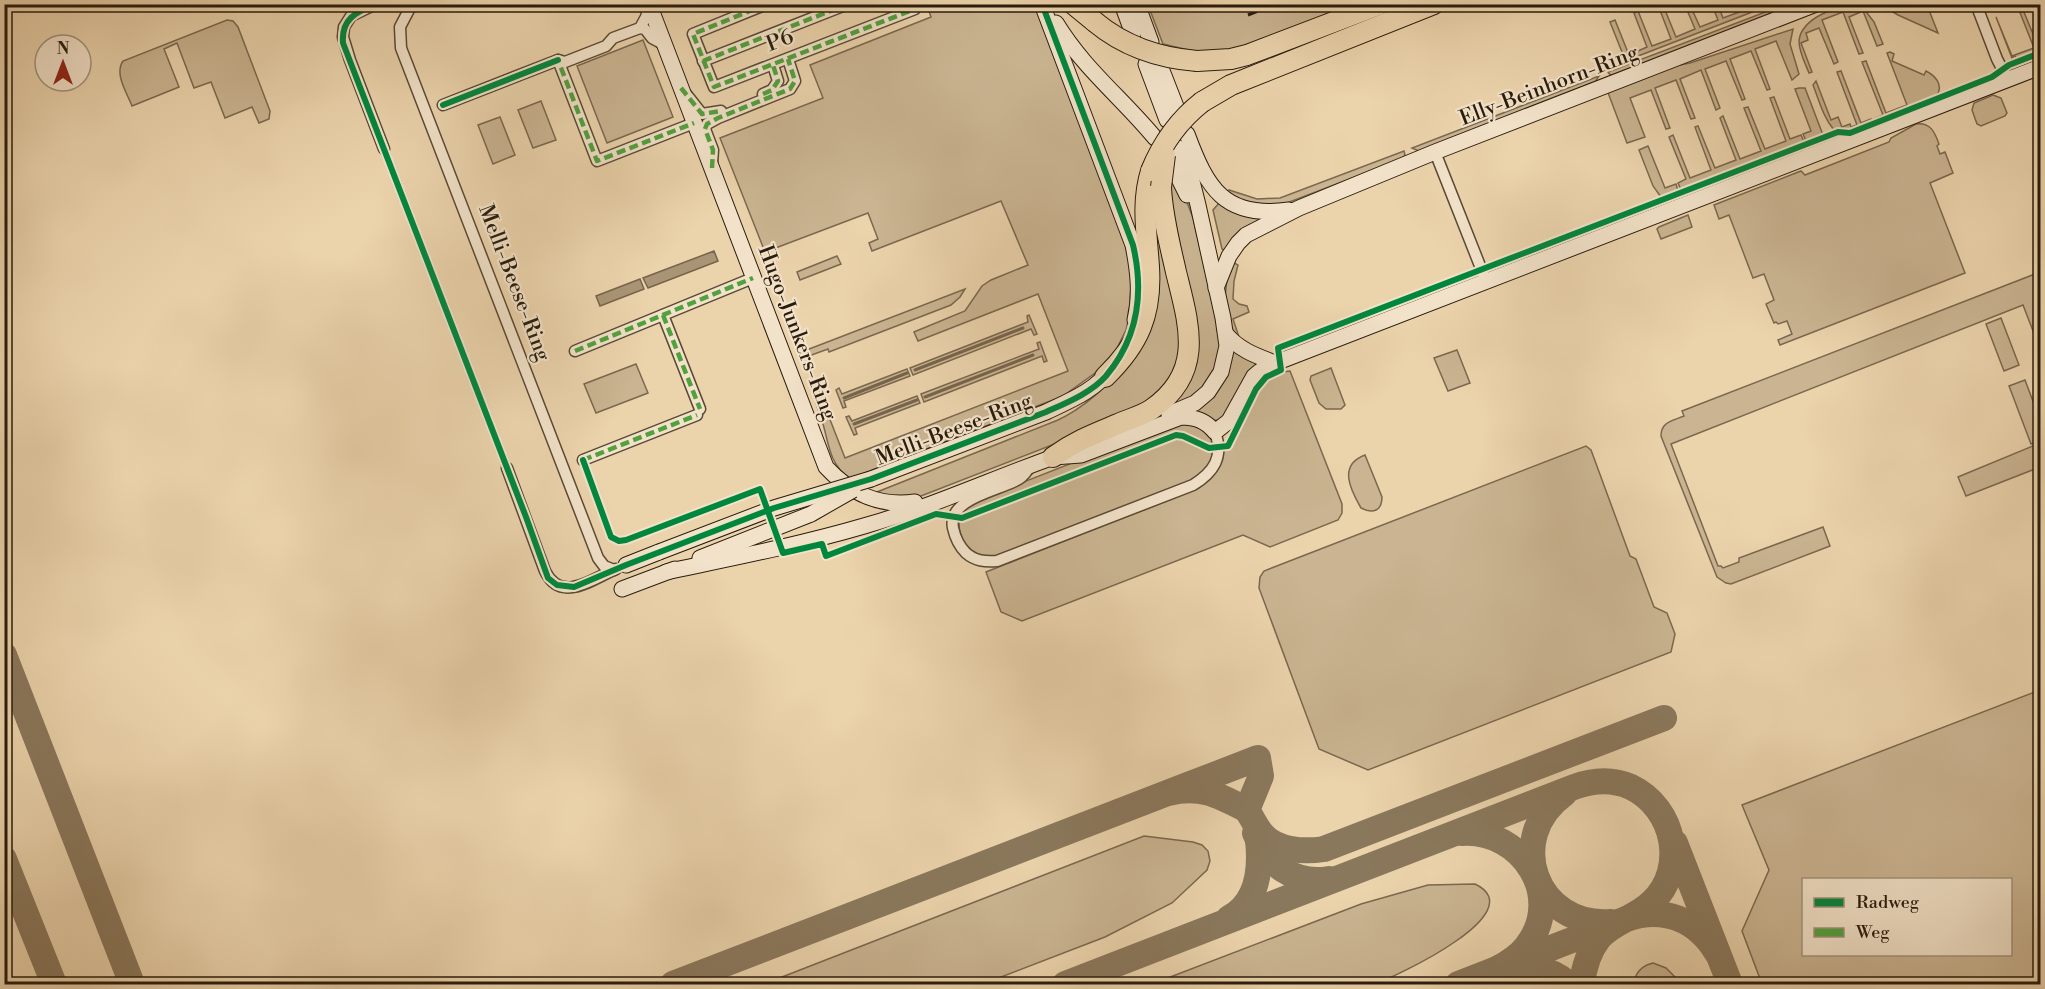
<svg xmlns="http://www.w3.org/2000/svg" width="2045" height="989" viewBox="0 0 2045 989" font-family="'Libre Bodoni',serif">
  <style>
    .green { fill: #cab491; stroke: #7a684f; stroke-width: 1.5; fill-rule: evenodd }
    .water { fill: #a99576; stroke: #76654c; stroke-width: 1.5 }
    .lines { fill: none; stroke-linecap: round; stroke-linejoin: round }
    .stream { stroke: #76654c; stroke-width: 3 }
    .taxiway { stroke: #8a785c; stroke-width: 26 }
    .street-tunnel { stroke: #c4ae8c; stroke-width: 10; stroke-dasharray: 10 5; stroke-linecap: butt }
    .street-casing { stroke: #5a4a35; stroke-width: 13 }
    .secondary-casing { stroke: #291c0d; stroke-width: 17 }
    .highway-casing { stroke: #291c0d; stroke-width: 22 }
    .street { stroke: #f2e2c9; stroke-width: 10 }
    .secondary { stroke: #f2e2c9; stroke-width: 15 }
    .highway { stroke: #ebd3ac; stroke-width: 20 }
    .rail { stroke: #291c0d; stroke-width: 3; stroke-dasharray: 10 10; stroke-linecap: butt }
    .secondary-bridge-casing { stroke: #291c0d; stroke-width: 17; stroke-linecap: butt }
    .highway-bridge-casing { stroke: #291c0d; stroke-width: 22; stroke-linecap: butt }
    .secondary-bridge { stroke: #f2e2c9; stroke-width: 15 }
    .highway-bridge { stroke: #ebd3ac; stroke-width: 20 }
    .quiet { stroke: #51a13e; stroke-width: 4.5; stroke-dasharray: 9 4.5; stroke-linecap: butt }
    .cycleway-casing { stroke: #f2e2c9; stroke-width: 10 }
    .cycleway { stroke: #00873e; stroke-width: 6 }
    .labels { text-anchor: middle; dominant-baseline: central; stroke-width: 4.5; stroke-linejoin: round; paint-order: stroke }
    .street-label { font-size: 21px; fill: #291c0d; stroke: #f2e2c9 }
  </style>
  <rect width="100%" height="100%" fill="#ebd3ac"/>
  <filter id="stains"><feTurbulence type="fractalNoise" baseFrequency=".00333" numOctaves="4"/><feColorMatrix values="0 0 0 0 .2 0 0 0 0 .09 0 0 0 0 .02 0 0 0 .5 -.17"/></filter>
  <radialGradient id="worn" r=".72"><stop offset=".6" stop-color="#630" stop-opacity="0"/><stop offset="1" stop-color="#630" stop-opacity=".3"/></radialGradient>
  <g class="green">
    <path d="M1861,4L1869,10L1867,13L1874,22L1883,44L1877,46L1863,11L1849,17L1863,53L1859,54L1843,12L1822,20L1838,62L1834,64L1819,28L1806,33L1808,40L1801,43L1812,72L1809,73C1805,63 1799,52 1799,41C1801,17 1841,4 1861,4Z"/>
    <path d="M927,5H1036L1129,247L1133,301L1126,330L1116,350L1102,368L1063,396L849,479C829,461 830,449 823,424C819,410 812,398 812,382L815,381L845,458L1068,371L1038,294L918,341L914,332L965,311L982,286L991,280L1028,265L1001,201L872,251L869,243L878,239L868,213L765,252L720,138L823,98L810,65L931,17Z"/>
    <path d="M1148,5H1358C1312,22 1262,49 1213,52C1196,53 1180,48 1163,44Z"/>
    <polygon points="1658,5 1663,5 1676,37 1695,29 1685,5 1690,5 1700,27 1718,20 1712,5 1718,5 1723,18 1742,11 1740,5 1745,5 1747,9 1758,5 1760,9 1620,63 1618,59 1624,57 1610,22 1615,20 1629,55 1647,47 1634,13 1638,11 1652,46 1671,39"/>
    <polygon points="1881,5 1927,5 1938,33 1898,15"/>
    <polygon points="2017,5 2021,5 2038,46 2040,45 2040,51 2017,60 2015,56 2012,58 1996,17 2012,56 2034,48"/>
    <polygon points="1773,9 1773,13 1612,77 1608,72"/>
    <path d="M227,20L233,21L238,27L270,111L269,119L259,123L252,107L225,118L211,82L194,88L177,43L164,49L179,87L132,106C127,93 114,74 123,61Z"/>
    <polygon points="1793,29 1790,44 1799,74 1792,80 1776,41 1755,49 1770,89 1767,90 1751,51 1730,59 1745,99 1742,100 1726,61 1705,69 1720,108 1716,110 1701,70 1680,79 1695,118 1691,119 1676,80 1655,88 1670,128 1666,129 1651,90 1630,98 1645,137 1627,143 1607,90 1665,68 1690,63"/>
    <polygon points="643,40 673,117 607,143 577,66"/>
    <path d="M1890,52L1894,54L1892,61L1924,75L1926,71C1938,77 1946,90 1932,99L1875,121L1874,119L1883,115L1862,62L1866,61L1886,113L1907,105L1887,53Z"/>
    <path d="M1841,71L1861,123L1871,119L1872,122L1851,130L1840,128L1834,130C1823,117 1819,100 1813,85L1816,81L1831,120L1838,117L1842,127L1850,124L1851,127L1857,125L1837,72Z"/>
    <polygon points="1599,76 1595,82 1421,152 1412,148"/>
    <polygon points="1799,88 1805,88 1823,135 1806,141 1803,134 1811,131 1795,89"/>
    <polygon points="1993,95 2001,98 2007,113 2005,116 1981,126 1977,124 1972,110 1974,103"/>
    <polygon points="1774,97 1790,139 1801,135 1804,142 1681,190 1678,183 1686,179 1669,137 1673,135 1690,178 1711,170 1695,127 1698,126 1715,168 1736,160 1720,118 1723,116 1740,159 1761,151 1744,108 1748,107 1765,149 1786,141 1770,98"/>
    <polygon points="541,101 556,140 533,148 518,110"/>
    <polygon points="500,117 515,155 493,164 478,125"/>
    <path d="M1916,124C1931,122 1935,133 1939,144L1937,146L1940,154L1945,152L1953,173L1930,183L1965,273L1780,345L1778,340L1792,334L1787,321L1778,324L1776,322L1774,323L1766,304L1774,300L1764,274L1753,278L1729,215L1719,219L1714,205L1801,171L1805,175L1889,142L1891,138Z"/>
    <polygon points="1809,144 1812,150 1679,202 1677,196"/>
    <polygon points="1648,146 1665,188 1676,184 1678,191 1661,197 1653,186 1639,150"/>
    <polygon points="1404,151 1405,155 1402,159 1279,206 1257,206 1227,194 1229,190 1257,199 1280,198"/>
    <polygon points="1170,173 1181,186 1193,218 1221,338 1216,371 1194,398 1157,412 1184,382 1170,216"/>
    <path d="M1152,190L1184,347L1168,387L1129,415L921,496L907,499L872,494L1058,420C1086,407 1107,386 1126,363Z"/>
    <polygon points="1220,202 1243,214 1260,217 1259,223 1227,252 1222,249 1213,210"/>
    <polygon points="1634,213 1636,217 1506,268 1504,263"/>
    <polygon points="1688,215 1692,227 1661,239 1657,229 1659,227"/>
    <polygon points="837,256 841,264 800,280 797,272"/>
    <path d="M1231,261L1238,265L1234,281L1233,299L1239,304L1247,306L1249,312L1233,319L1239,337C1219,319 1225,285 1231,261Z"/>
    <path d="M2040,272V349L2023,305L1671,444L1718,566H1721L1723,568L1739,562V558L1823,527L1830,546L1731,584L1726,583L1717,577L1661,436C1661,422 1672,421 1684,416L1682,411Z"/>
    <polygon points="965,289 960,297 951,305 829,352 828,349 806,357 804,351"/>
    <polygon points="1029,315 1037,334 1034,335 1031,329 913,375 910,368 1028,322 1027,316"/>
    <polygon points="2001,318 2019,365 2004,371 1986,324"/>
    <polygon points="1040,342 1047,361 1044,362 1042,356 924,402 921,394 1039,349 1037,343"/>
    <path d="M1232,348L1258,364L1226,416C1214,425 1208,418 1196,412L1195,409Z"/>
    <polygon points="1457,350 1470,383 1448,391 1434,358"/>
    <polygon points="636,364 648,393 596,413 584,384"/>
    <polygon points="1331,368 1345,405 1341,409 1326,409 1319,403 1310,380 1311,376"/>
    <polygon points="907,369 910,376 844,401 846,407 843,408 836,390 839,388 842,394"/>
    <path d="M1290,371L1342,504V513L1338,520L1270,547L1243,535L1022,621L1001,612L986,572L1199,488C1214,478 1223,467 1224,448L1230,447L1231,440C1245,415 1257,374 1290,371Z"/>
    <polygon points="2025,380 2040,420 2040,440 2031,444 2009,386"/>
    <polygon points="917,396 920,403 855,428 857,434 854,435 846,417 849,416 852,421"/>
    <path d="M1174,423C1196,423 1205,423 1214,445L1210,446L1185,433L1173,434L965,515L960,514L964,509L983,498Z"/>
    <path d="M1178,437C1191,439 1202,450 1214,449C1213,466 1201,473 1188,482L992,557C971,556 958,541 959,520Z"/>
    <polygon points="2040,443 2040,467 1966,496 1958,477"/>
    <polygon points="1586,446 1591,450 1630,556 1636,559 1654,607 1667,613 1675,634 1671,652 1368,770 1319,749 1259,588 1260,577 1264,571"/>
    <path d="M1365,455L1382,497C1382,511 1373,514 1361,508C1350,489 1338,465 1365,455Z"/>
    <path d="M2040,690V984H1762L1742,931L1769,870L1742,805ZM1804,880H2010V954H1804Z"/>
    <polygon points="1144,836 1193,842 1202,845 1208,851 1210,861 1207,870 1172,903 1105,937 983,984 764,984"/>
    <path d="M1475,884C1534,912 1397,976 1375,984H1152L1361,904L1428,885Z"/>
    <path d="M1653,963L1666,968L1682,984H1634C1635,973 1641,966 1653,963Z"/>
  </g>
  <g class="water">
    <polygon points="714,251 718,261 648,288 643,278"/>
    <polygon points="640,279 644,289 600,306 596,296"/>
  </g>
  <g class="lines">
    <g class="stream">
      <polyline points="915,370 1023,328"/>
      <polyline points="925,397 1033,355"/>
      <polyline points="844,398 907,373"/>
      <polyline points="854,424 917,400"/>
    </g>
    <g class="taxiway">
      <polyline points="4,655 132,984"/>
      <path d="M1564,794C1503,838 1536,928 1611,922"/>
      <path d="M1247,810C1252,818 1256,827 1262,834C1276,851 1305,852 1324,849L1664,718"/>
      <path d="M1255,833C1267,864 1294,885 1329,879"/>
      <path d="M1462,833C1522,829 1566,897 1526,947C1518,957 1508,963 1497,969C1524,964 1547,966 1569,984"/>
      <polyline points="1675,843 1730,984"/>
      <polyline points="4,859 54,984"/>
      <path d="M1229,918C1258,903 1261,868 1258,840"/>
      <path d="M673,984L1188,785L1258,758L1261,776L1247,810C1218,795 1201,785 1168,793"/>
      <path d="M1065,984L1574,787C1593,780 1613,779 1631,787C1675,808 1687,869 1652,902C1636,918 1614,921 1599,938C1588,952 1584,967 1582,984"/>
      <path d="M1458,984L1626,919C1663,906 1697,919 1717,953"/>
    </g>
    <polyline class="street-tunnel" points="384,149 507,468"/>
    <g class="street-casing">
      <g id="street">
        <polyline points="376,4 351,16 344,27 343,37 350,60 384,149"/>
        <polyline points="412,4 400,27 401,48 598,558 604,566 614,570"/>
        <polyline points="767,4 693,34 714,87 915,9 913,4"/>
        <polyline points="1976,4 1997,59 2008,80"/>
        <polyline points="640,28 645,29 652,38 665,45"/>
        <polyline points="558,60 597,161 694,123"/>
        <polyline points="703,61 848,4"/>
        <polyline points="763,94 772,90 778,81 773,65"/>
        <polyline points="687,95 702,114 721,111"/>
        <polyline points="443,105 558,60 565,62 606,46 613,38 640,28 646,17 649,5"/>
        <polyline points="1435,152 1486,281"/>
        <polyline points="712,164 713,150 705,129 707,124 718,118 790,89 795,81 788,59"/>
        <polyline points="663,315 700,409"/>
        <polyline points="575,351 753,278"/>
        <polyline points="583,460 697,415"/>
        <path d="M1031,465C1028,470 1024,476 1019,479C999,491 947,498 953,528C955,537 959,546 966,553C975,561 985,562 997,561L1193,485C1214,472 1224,457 1215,432"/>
        <path d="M507,468L545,571C561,604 592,579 616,569"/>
      </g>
    </g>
    <g class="secondary-casing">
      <g id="secondary">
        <path d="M649,4L826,467C851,494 879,507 915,502"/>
        <path d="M1042,4L1133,245C1138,270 1141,294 1135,320"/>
        <polyline points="1122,4 1133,34"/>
        <polyline points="1137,4 1151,42"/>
        <path d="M1056,23C1084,69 1122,98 1155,138"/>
        <polyline points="1146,64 1167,120"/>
        <polyline points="1161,68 1177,109"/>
        <path d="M1187,134C1207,188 1224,219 1289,210"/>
        <polyline points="1171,163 1187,195"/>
        <polyline points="1216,288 1229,256 1238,243 1246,235 1299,208 1435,152 1816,4"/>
        <path d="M1226,334C1239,350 1257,356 1275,363"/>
        <polyline points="1169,414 1195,403 1208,392 1221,372 1227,346 1223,318 1198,205 1191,177 1177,147"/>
        <path d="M1053,457L1081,455L1181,417C1196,417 1206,421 1215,432L1229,421L1254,376L1260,371L1275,363L2040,67"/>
        <path d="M871,479L1046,412C1069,401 1097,390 1111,368"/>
        <polyline points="700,558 811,514"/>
        <polyline points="626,565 659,552"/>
        <path d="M666,572C732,558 799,545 864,526C932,507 996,477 1062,454"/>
        <polyline points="622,589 675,569"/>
      </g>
    </g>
    <g class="highway-casing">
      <g id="highway">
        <polyline points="1073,4 1095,22"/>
        <polyline points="1197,61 1231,59 1247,55 1381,4"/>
        <polyline points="1202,102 1231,85 1434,4"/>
        <path d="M1105,377C1139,344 1152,314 1149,267C1147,234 1141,203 1151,171"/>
        <path d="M1053,457C1075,441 1094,434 1118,424C1129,419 1142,416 1152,409C1205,372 1189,325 1176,272C1170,245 1162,215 1161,187"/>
      </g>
    </g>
    <use href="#street" class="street"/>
    <use href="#secondary" class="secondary"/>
    <use href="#highway" class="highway"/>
    <polyline class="rail" points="1248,15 1276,4"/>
    <g class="secondary-bridge-casing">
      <g id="secondary-bridge">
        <polyline points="811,514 853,490"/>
        <polyline points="659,552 774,508 871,479"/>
      </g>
    </g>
    <g class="highway-bridge-casing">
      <g id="highway-bridge">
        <path d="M1095,22C1125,47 1159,58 1197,61"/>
        <path d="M1151,171C1162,144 1179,120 1202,102"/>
        <polyline points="1161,187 1165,155"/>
      </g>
    </g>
    <use href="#secondary-bridge" class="secondary-bridge"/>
    <use href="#highway-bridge" class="highway-bridge"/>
    <g class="quiet">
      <polyline points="767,4 693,34 714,87 915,9 913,4"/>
      <polyline points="703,61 848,4"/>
      <polyline points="553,62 558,60 597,161 694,123"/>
      <polyline points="681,88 702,114 721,111"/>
      <polyline points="763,94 772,90 778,81 773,65"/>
      <polyline points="712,168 713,150 705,129 707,124 718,118 790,89 795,81 788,59"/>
      <polyline points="663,315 700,409"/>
      <polyline points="575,351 753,278"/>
      <polyline points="583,460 697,415"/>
    </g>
    <g class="cycleway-casing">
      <g id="cycleway">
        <path d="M376,4C356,12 341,19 343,43L526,517L548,578L557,585L574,587L626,565L774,508L871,479L1046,412C1066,403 1091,393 1106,376C1138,338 1144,292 1133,245L1042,4"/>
        <polyline points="443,105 558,60"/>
        <polyline points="583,460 611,537 619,541 626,540 760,489 783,553 822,544 826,556 936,514 962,518 1176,435 1183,436 1209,448 1228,446 1256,389 1266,377 1281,370 1278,348 1838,132 1850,133 1992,77 2009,65 2040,53"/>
      </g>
    </g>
    <use href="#cycleway" class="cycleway"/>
  </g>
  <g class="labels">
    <g class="street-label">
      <text transform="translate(780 41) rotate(-21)">P6</text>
      <text transform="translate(1549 86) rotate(-21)">Elly-Beinhorn-Ring</text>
      <text transform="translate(514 283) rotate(69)">Melli-Beese-Ring</text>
      <text transform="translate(797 333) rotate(69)">Hugo-Junkers-Ring</text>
      <text transform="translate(954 430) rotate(-21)">Melli-Beese-Ring</text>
    </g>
  </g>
  <rect width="2045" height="989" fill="none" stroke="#ebd3ac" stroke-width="24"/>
  <rect x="6" y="6" width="2033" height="977" fill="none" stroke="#291c0d" stroke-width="3"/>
  <rect x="12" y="12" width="2021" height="965" fill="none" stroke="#291c0d" stroke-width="1.5"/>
  <rect x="1802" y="878" width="210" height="78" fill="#f2e2c9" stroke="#a2937e" stroke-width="1.5"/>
  <rect x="1814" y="898" width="30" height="9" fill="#00873e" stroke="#a2937e" stroke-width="1.5"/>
  <text x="1856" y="908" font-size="18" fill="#291c0d">Radweg</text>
  <rect x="1814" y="928" width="30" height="9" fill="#51a13e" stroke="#a2937e" stroke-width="1.5"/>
  <text x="1856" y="938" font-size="18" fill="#291c0d">Weg</text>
  <g transform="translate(63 63)"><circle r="28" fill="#f2e2c9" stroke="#a2937e" stroke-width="1.5"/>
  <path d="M0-4.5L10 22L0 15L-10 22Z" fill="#8f2418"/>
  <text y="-9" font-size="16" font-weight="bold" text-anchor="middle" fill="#291c0d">N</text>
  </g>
  <rect width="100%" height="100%" filter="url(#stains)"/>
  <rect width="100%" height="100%" fill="url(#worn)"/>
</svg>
